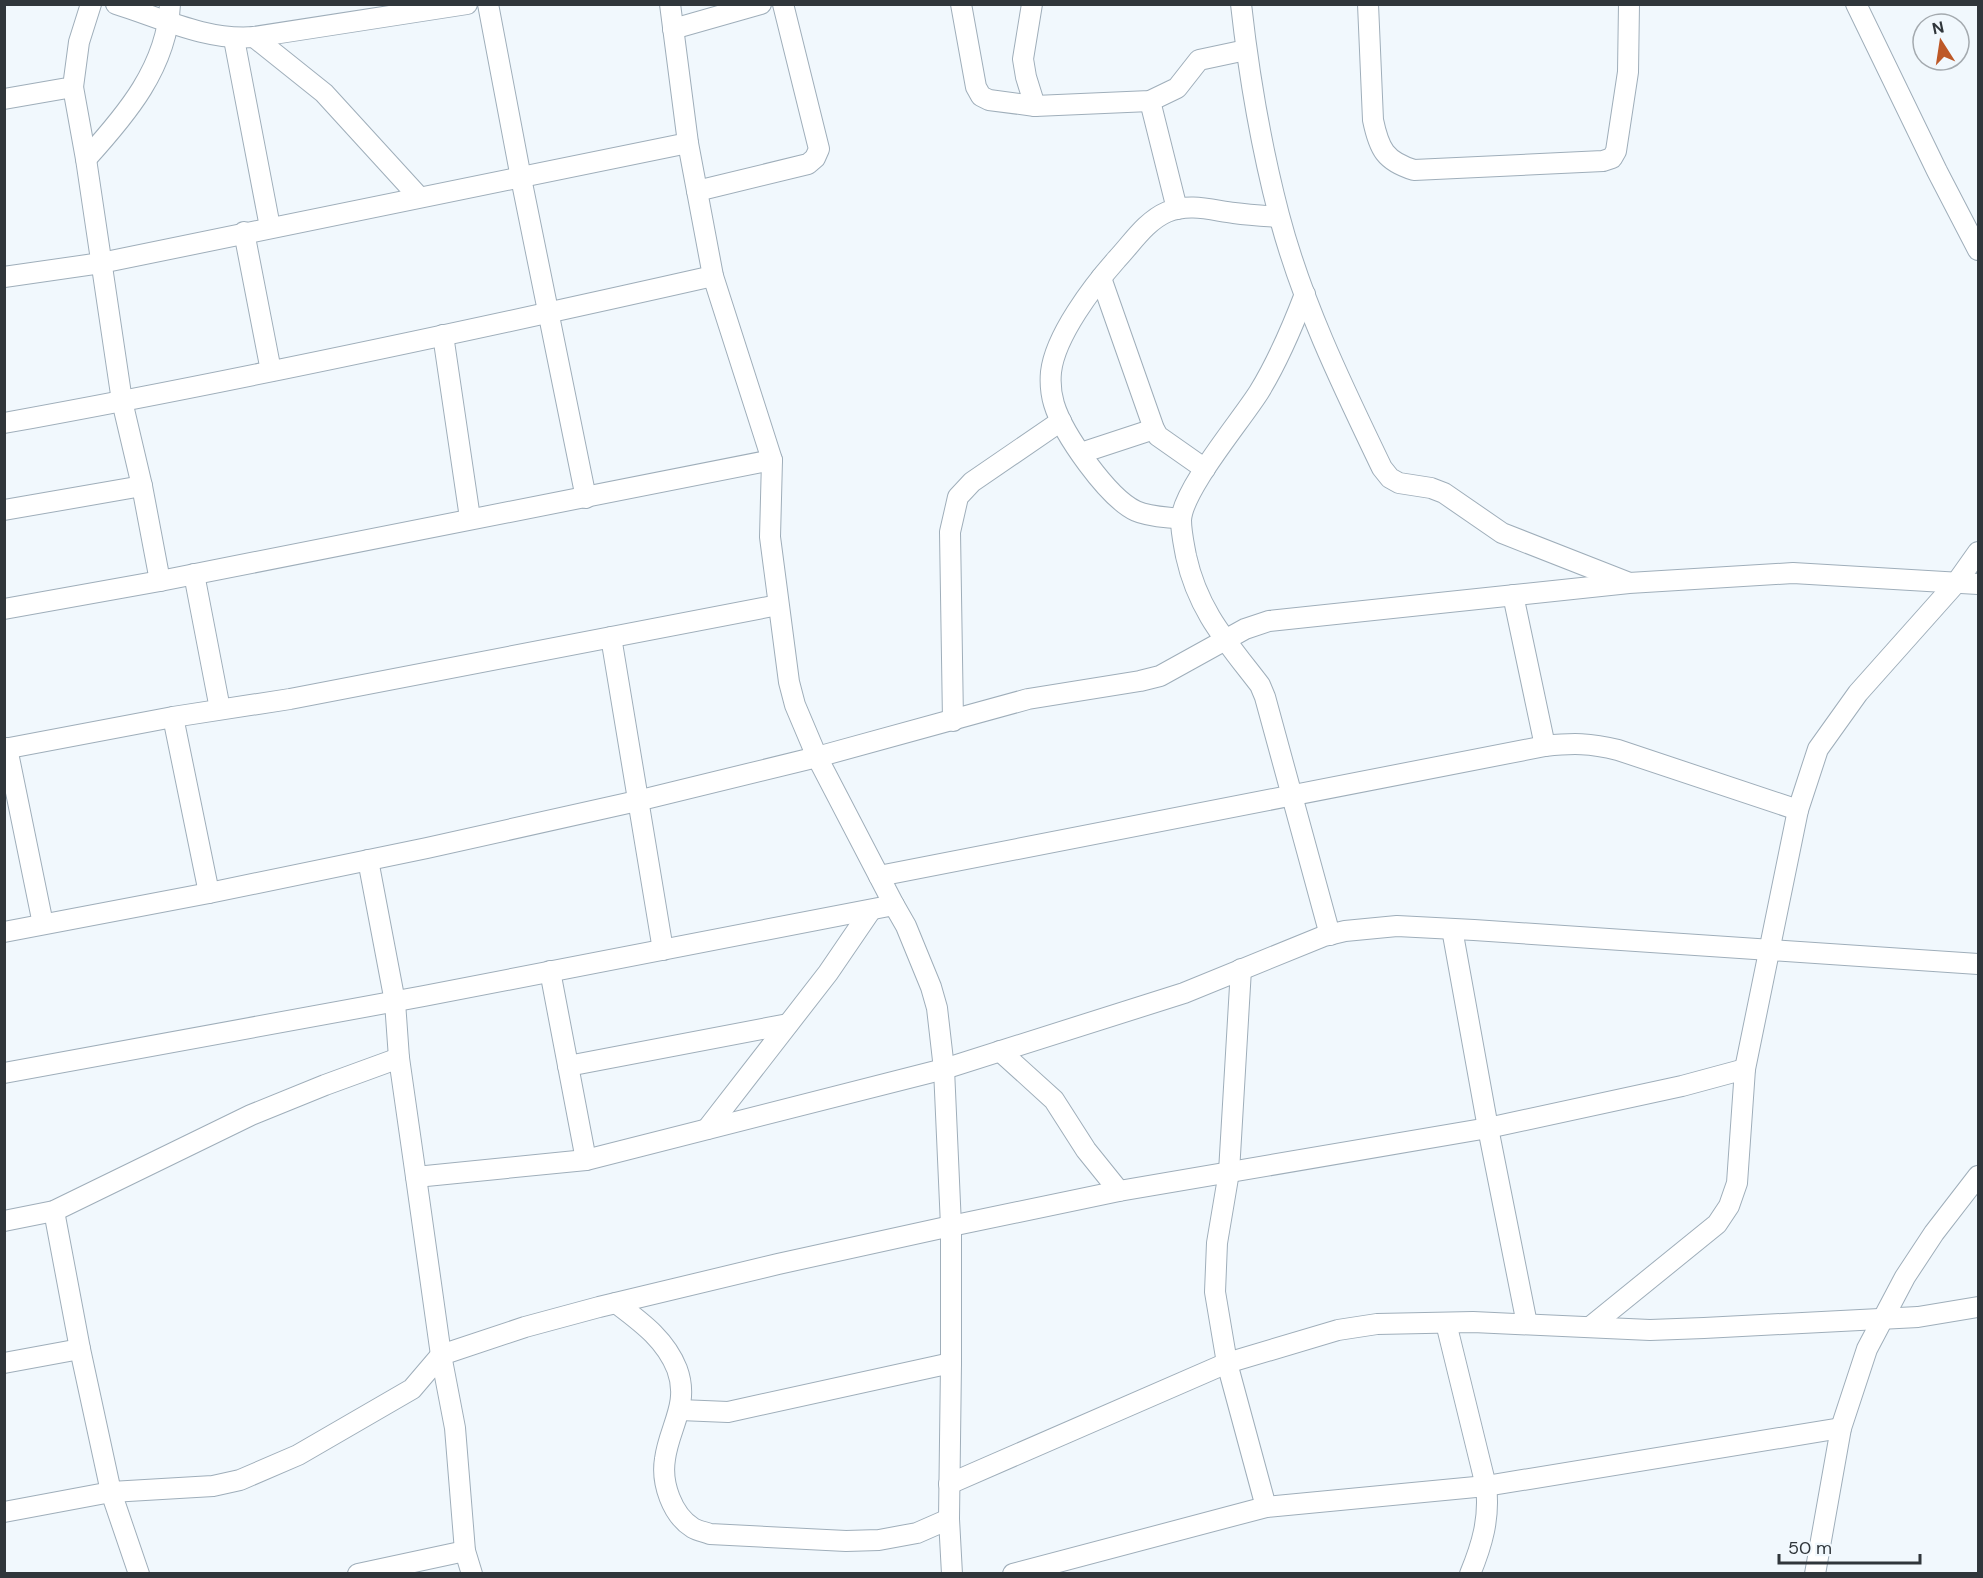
<svg xmlns="http://www.w3.org/2000/svg" width="1983" height="1578" viewBox="0 0 1983 1578" font-family="'DM Sans',sans-serif">
  <style>
    .lines { fill: none; stroke-linecap: round; stroke-linejoin: round }
    .minor-casing { stroke: #9faeba; stroke-width: 22 }
    .minor { stroke: #fff; stroke-width: 20 }
  </style>
  <rect width="100%" height="100%" fill="#f1f8fd"/>
  <g class="lines">
    <g class="minor-casing">
      <g id="minor">
        <path d="M116,4C161,18 207,41 254,37L467,4"/>
        <polyline points="488,4 521,178 586,498"/>
        <polyline points="670,4 688,143 713,276 772,460 770,537 789,682 795,705 817,757 894,905"/>
        <polyline points="961,4 976,87 981,96 989,100 1035,106 1150,101 1177,88 1199,60 1246,50"/>
        <polyline points="1032,4 1023,59 1026,77 1035,106"/>
        <path d="M1241,4C1249,76 1261,146 1279,215C1302,303 1343,387 1382,468L1390,478L1399,483L1431,488L1444,493L1502,533L1627,582"/>
        <path d="M1368,4L1373,120C1379,149 1385,161 1414,170L1603,161L1612,158L1616,151L1628,72L1629,4"/>
        <polyline points="1856,4 1937,171 1978,250"/>
        <polyline points="673,29 761,4"/>
        <polyline points="254,37 324,93 419,197"/>
        <polyline points="234,39 270,227"/>
        <polyline points="73,87 86,159 122,401 142,486 160,581"/>
        <polyline points="4,99 73,87 79,42 91,4"/>
        <polyline points="1150,101 1177,209"/>
        <path d="M86,159C126,115 167,67 170,4"/>
        <polyline points="697,191 808,164 815,158 819,149 783,4"/>
        <polyline points="244,232 271,371"/>
        <polyline points="4,277 101,263 688,143"/>
        <polyline points="1101,278 1154,429 1158,436 1205,469"/>
        <path d="M1305,294C1292,328 1278,361 1259,392C1240,422 1183,489 1181,520C1181,532 1184,545 1186,556C1198,611 1227,642 1260,685L1265,697L1330,935"/>
        <polyline points="443,335 470,518"/>
        <path d="M4,423C242,380 478,329 713,276"/>
        <polyline points="1081,453 1154,429"/>
        <polyline points="4,510 142,486"/>
        <path d="M1181,519C1167,517 1149,517 1136,511C1108,498 1063,434 1054,404C1051,394 1050,383 1051,372C1055,336 1093,286 1117,259C1132,243 1146,221 1167,212C1189,203 1211,210 1234,213C1249,215 1264,216 1279,217"/>
        <polyline points="194,574 220,709"/>
        <polyline points="1513,595 1545,746"/>
        <polyline points="4,609 160,581 772,460"/>
        <polyline points="611,637 663,950"/>
        <polyline points="173,717 209,893"/>
        <polyline points="953,721 950,532 958,497 972,482 1061,421"/>
        <polyline points="7,748 43,924"/>
        <polyline points="4,749 173,717 290,699 778,605"/>
        <polyline points="368,860 395,1002 399,1058 416,1177 441,1355 455,1428 465,1551 472,1574"/>
        <path d="M879,876L1545,746C1573,743 1590,743 1618,750L1798,810"/>
        <polyline points="1452,929 1488,1128 1527,1324"/>
        <polyline points="4,932 209,893 427,848 637,801 817,757 1028,699 1140,681 1160,676 1245,629 1269,621 1629,583 1793,573 1978,584"/>
        <polyline points="1241,969 1229,1172 1217,1243 1215,1292 1227,1363 1266,1507"/>
        <polyline points="550,971 586,1160"/>
        <polyline points="1000,1051 1054,1100 1086,1150 1119,1191"/>
        <polyline points="568,1066 788,1024"/>
        <polyline points="4,1073 424,996 894,905 906,926 931,987 937,1008 944,1069 951,1226 951,1363 949,1519 952,1574"/>
        <polyline points="707,1129 828,973 871,910"/>
        <polyline points="416,1177 586,1160 944,1069 1184,993 1324,936 1345,931 1397,926 1474,930 1978,964"/>
        <polyline points="54,1211 80,1349 111,1492 139,1574"/>
        <polyline points="4,1221 54,1211 251,1115 325,1085 399,1058"/>
        <path d="M616,1303C641,1322 665,1339 677,1369C690,1404 669,1427 665,1459C661,1483 672,1515 693,1528C698,1531 705,1532 710,1534L846,1541L879,1540L917,1533L949,1519"/>
        <path d="M1446,1323L1486,1486C1490,1518 1482,1545 1470,1574"/>
        <polyline points="1590,1327 1717,1224 1729,1206 1737,1183 1745,1069 1798,810 1818,749 1858,693 1956,583 1978,552"/>
        <polyline points="4,1363 80,1349"/>
        <polyline points="680,1410 728,1412 951,1363"/>
        <polyline points="949,1484 1227,1363 1338,1330 1377,1324 1473,1322 1650,1330 1704,1328 1918,1317 1978,1307"/>
        <polyline points="4,1512 111,1492 213,1486 240,1480 298,1455 412,1389 441,1355 525,1327 599,1307 778,1264 951,1226 1119,1191 1488,1128 1682,1086 1745,1069"/>
        <polyline points="358,1574 465,1551"/>
        <polyline points="1013,1574 1266,1507 1486,1486 1841,1428"/>
        <polyline points="1815,1574 1841,1428 1867,1349 1905,1277 1934,1233 1978,1176"/>
      </g>
    </g>
    <use href="#minor" class="minor"/>
  </g>
  <rect width="1983" height="1578" fill="none" stroke="#30363b" stroke-width="12"/>
  <g transform="translate(1941 42) rotate(348)"><circle r="28" fill="#f1f8fd" stroke="#a4aaaf" stroke-width="1.5"/>
  <path d="M0-4.5L10 22L0 15L-10 22Z" fill="#bd5827"/>
  <text y="-9" font-size="16" font-weight="bold" text-anchor="middle" fill="#30363b">N</text>
  </g>
  <path d="M1779 1554v9h141v-9" fill="none" stroke="#30363b" stroke-width="3"/>
  <text x="1788" y="1554" font-size="18" fill="#30363b" stroke="#f1f8fd" stroke-width="4.5" paint-order="stroke">50 m</text>
</svg>
